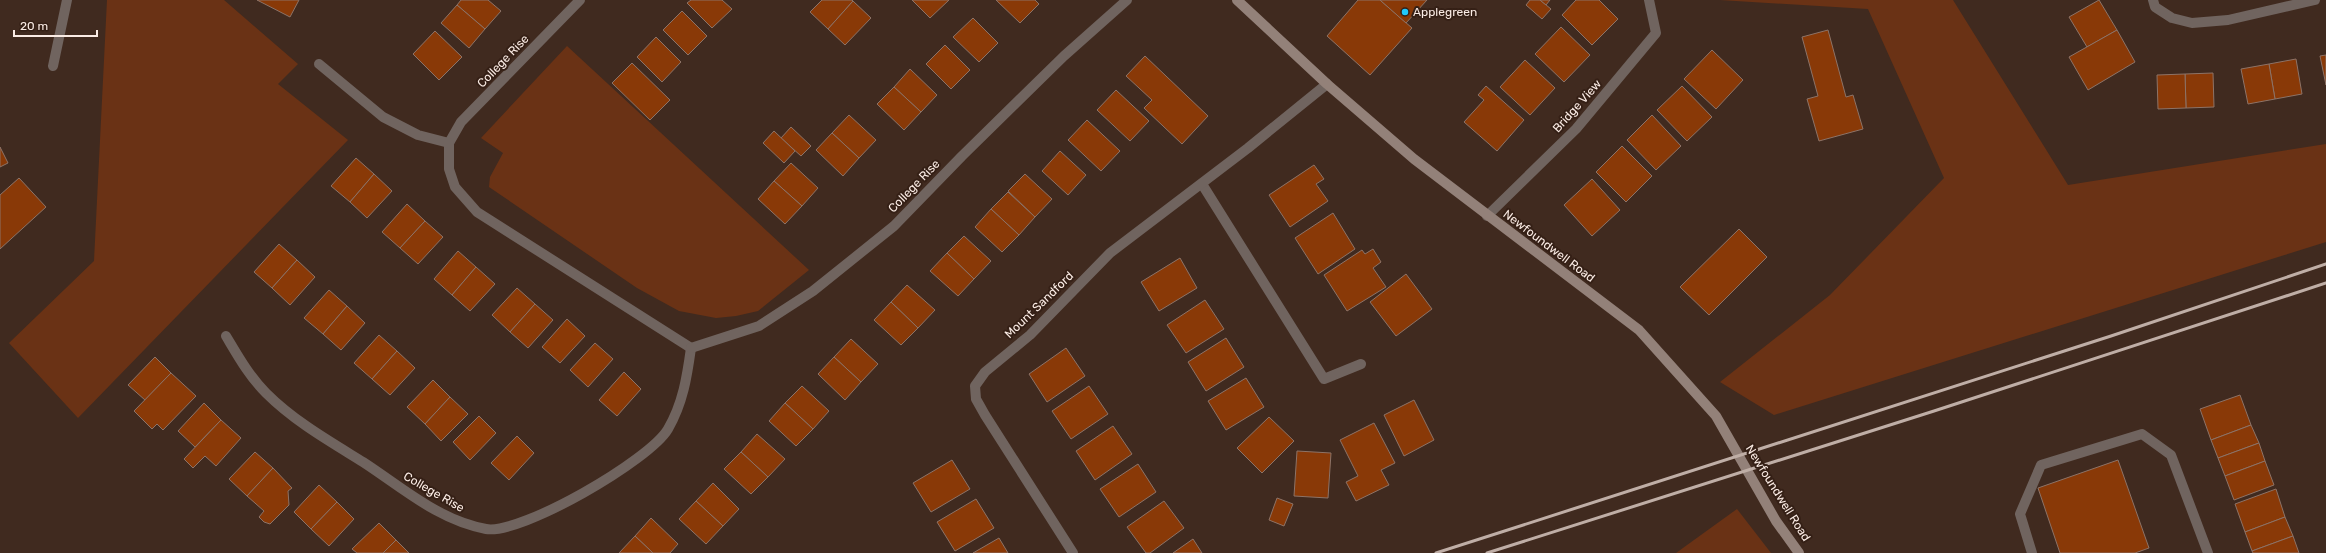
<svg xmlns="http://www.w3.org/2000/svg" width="2326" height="553" viewBox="0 0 2326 553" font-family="Rubik,sans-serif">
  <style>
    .green { fill: #6a3215 }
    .building { fill: #893907; stroke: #8d7367 }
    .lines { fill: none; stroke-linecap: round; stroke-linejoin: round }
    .minor { stroke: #70645f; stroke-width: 10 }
    .secondary { stroke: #938179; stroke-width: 10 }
    .rail { stroke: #bfaea6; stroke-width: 3 }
    .poi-dot { fill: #20c9fd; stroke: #352016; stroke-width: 1.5 }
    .labels { text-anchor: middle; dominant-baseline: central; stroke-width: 4; stroke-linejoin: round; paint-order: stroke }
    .poi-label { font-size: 12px; fill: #fbece5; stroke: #352016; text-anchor: start }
    .street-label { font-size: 12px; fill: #fbece5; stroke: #352016 }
  </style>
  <rect width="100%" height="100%" fill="#402a1f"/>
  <g class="green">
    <polygon points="107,0 224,0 298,64 278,84 348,140 78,418 9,343 94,261"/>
    <polygon points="1720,0 1953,0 2068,185 2326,144 2326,242 1774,415 1720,382 1830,295 1944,178 1868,9"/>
    <polygon points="567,46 809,270 758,311 736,316 716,318 679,311 637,288 489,187 490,177 503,153 481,138"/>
    <polygon points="1737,509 1771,553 1676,553"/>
  </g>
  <g class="building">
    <polygon points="257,0 299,0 290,17"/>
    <polygon points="461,0 488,0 501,11 485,29 457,5"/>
    <polygon points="691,0 722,0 732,9 712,28 687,3"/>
    <polygon points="822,0 852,0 853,1 828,29 810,12"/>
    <polygon points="912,0 949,0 930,18"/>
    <polygon points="996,0 1035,0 1039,4 1020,23"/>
    <polygon points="1358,0 1380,0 1412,28 1370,75 1327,36"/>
    <polygon points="1380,0 1427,0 1406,23"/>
    <polygon points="1530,0 1540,0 1551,9 1542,19 1526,5"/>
    <polygon points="1540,0 1550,0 1546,5"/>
    <polygon points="1576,0 1599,0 1618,19 1592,45 1562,15"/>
    <polygon points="2099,0 2117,30 2087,47 2069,17"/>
    <polygon points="853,1 871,18 845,45 828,29"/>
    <polygon points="457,5 485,29 469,48 441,23"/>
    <polygon points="682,11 707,36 688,55 663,30"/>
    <polygon points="973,18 998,43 979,62 953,37"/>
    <polygon points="1561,27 1590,55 1564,82 1535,54"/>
    <polygon points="1828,30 1846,97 1853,95 1863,129 1819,141 1807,99 1818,96 1802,37"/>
    <polygon points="2117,30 2135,62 2088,90 2069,57"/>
    <polygon points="435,31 462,57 439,80 413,54"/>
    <polygon points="656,37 681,62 662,82 637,57"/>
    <polygon points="945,45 970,70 951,89 926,64"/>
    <polygon points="1712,50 1743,80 1716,109 1684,79"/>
    <polygon points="2326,55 2326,85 2320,56"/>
    <polygon points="1145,56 1208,116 1182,144 1144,108 1152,100 1126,76"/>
    <polygon points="2296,59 2302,94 2275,99 2269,64"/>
    <polygon points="1525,60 1555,88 1530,115 1500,87"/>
    <polygon points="632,63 670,100 650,120 612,83"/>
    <polygon points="2269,64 2275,99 2248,104 2241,69"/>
    <polygon points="910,69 937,95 921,112 894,87"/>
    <polygon points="2213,73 2214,107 2186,108 2185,74"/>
    <polygon points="2185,74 2186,108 2158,109 2157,75"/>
    <polygon points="1486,86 1524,120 1497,151 1464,122 1484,100 1478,95"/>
    <polygon points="1682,86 1712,117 1687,141 1657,110"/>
    <polygon points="894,87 921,112 904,130 877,104"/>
    <polygon points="1116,90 1149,121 1130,141 1097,110"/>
    <polygon points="849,115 876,140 859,158 832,133"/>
    <polygon points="1652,115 1681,146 1656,170 1627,140"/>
    <polygon points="1087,120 1120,151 1101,171 1068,140"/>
    <polygon points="791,127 811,146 801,156 781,138"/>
    <polygon points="774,131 795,151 784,163 763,143"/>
    <polygon points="832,133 859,158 843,176 816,150"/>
    <polygon points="1622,146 1652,176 1626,202 1596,172"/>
    <polygon points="0,147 8,163 0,167"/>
    <polygon points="1060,151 1086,175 1068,195 1042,171"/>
    <polygon points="356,158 374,174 350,202 331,186"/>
    <polygon points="791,163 818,188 802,206 774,181"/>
    <polygon points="1314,165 1324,179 1316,184 1328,201 1290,227 1269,195"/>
    <polygon points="374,174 392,191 367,218 350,202"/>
    <polygon points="1025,174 1052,199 1035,217 1008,191"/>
    <polygon points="19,178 46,207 0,249 0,195"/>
    <polygon points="1592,179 1620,210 1592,236 1564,205"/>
    <polygon points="774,181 802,206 785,224 758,199"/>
    <polygon points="1008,192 1035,217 1019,235 991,209"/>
    <polygon points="407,204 425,221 400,248 382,232"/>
    <polygon points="991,209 1019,235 1002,252 975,227"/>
    <polygon points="1333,213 1355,249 1318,274 1295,238"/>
    <polygon points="425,221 443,237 418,264 400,248"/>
    <polygon points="1739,229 1767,257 1709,315 1680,287"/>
    <polygon points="964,236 991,261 974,279 947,253"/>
    <polygon points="279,244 297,260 272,288 254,272"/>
    <polygon points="1373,249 1381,262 1373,268 1386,287 1347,311 1324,275 1362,250 1365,254"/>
    <polygon points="458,251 476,267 452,295 434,279"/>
    <polygon points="947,253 974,279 958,296 930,271"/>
    <polygon points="1180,258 1197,288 1159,311 1141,282"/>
    <polygon points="297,260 315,277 290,305 272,288"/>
    <polygon points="476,267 495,284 470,311 452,295"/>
    <polygon points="1406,274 1432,309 1396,336 1370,302"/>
    <polygon points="907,285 935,310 918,328 891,302"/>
    <polygon points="517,288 535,304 510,332 492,315"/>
    <polygon points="329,290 347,306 323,334 304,318"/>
    <polygon points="1205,300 1224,329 1186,353 1167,325"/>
    <polygon points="891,302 918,328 901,345 874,320"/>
    <polygon points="535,304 553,320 528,348 510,332"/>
    <polygon points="347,306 365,323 341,350 323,334"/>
    <polygon points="567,319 585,336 560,363 542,347"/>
    <polygon points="379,335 397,351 372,379 354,363"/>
    <polygon points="1226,338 1244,367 1206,391 1188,362"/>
    <polygon points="851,339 878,364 861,382 834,357"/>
    <polygon points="595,343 613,359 588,387 570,370"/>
    <polygon points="1066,348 1085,376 1047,402 1029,374"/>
    <polygon points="397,351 415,368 390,395 372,379"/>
    <polygon points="155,357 171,373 145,400 128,385"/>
    <polygon points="834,357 861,382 845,400 818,374"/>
    <polygon points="624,372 641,389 617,416 599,400"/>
    <polygon points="171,373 196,396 163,430 157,424 152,429 134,411"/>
    <polygon points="1246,378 1264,407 1226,430 1208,401"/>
    <polygon points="433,380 450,397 425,424 407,407"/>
    <polygon points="802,386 829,411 813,429 785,403"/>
    <polygon points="1089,386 1108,414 1071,439 1052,411"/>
    <polygon points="2240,395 2251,425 2211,440 2200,409"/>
    <polygon points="450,397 468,414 441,441 425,424"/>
    <polygon points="1414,400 1434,440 1404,456 1384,415"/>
    <polygon points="204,403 221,420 195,447 178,431"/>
    <polygon points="785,403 813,429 796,446 769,421"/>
    <polygon points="479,416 496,433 470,460 453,442"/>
    <polygon points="1269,417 1294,441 1262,473 1237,448"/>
    <polygon points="221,420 241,438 216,466 205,456 193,468 184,459"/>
    <polygon points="1374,423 1395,463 1381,470 1389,485 1356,501 1346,482 1358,476 1340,440"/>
    <polygon points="2251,425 2259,443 2218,458 2211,440"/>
    <polygon points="1113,426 1132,454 1095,480 1076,451"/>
    <polygon points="757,434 785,459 768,477 741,452"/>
    <polygon points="517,436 534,453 509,480 491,463"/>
    <polygon points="2259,443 2265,461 2225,476 2218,458"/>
    <polygon points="1297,451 1331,453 1328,498 1294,496"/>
    <polygon points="255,452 273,468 247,496 229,479"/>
    <polygon points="741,452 768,477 751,494 724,469"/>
    <polygon points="952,460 970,489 931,512 913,483"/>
    <polygon points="2118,460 2149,548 2135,553 2060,553 2038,488"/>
    <polygon points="2265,461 2274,485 2234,500 2225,476"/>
    <polygon points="1138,464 1156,492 1119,517 1100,489"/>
    <polygon points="273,468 292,488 288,491 289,505 270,524 264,522 259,517 264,511 247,496"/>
    <polygon points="713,483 739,509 723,526 696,501"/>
    <polygon points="319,485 337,502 311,529 294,512"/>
    <polygon points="2276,489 2285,517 2245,532 2235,504"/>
    <polygon points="1277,498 1293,504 1284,526 1269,520"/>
    <polygon points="976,499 994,528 955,551 937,522"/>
    <polygon points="696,501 723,526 706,544 679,519"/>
    <polygon points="1164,501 1184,528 1150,553 1146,553 1127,527"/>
    <polygon points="337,502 354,519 329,546 311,529"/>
    <polygon points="2285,517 2293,536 2252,551 2245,532"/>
    <polygon points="651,518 678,544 670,553 653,553 635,536"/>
    <polygon points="379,523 396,540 383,553 357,553 352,549"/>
    <polygon points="635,536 653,553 619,553"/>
    <polygon points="2293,536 2299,553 2253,553 2252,551"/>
    <polygon points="999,538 1008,553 973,553"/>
    <polygon points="1193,539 1202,553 1173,553"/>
    <polygon points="396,540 409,553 383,553"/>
  </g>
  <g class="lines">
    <g class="minor">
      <polyline points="580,0 461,122 449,143 449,169 455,187 477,212 691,348"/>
      <polyline points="2153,0 2155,7 2172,18 2192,23 2228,20 2315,0"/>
      <polyline points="319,64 383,117 418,135 449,143"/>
      <polyline points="53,66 67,0"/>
      <polyline points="1202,184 1324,379 1361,364"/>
      <polyline points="1487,216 1576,129 1656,33 1649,0"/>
      <path d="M226,336C238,356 249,376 266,393C294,421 329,441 363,462C403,488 438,520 486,529C521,535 650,460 668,429C683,403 687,377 691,348"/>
      <polyline points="691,348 759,326 813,291 894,226 962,156 1064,56 1127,0"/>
      <polyline points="1073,553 985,415 976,399 975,386 985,372 1030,335 1110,253 1248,148 1327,84"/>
      <polyline points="2032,553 2020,514 2041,465 2142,434 2171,455 2208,553"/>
    </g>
    <polyline class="secondary" points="1237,0 1327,84 1414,159 1639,330 1716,416 1776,521 1799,553"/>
    <g class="rail">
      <polyline points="1436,553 2111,336 2326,264"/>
      <polyline points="1487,553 1934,411 2326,283"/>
    </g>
  </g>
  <circle class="poi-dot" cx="1405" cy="12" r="4"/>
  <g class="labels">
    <g class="poi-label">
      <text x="1413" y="12">Applegreen</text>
    </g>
    <g class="street-label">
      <text transform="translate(503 61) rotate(-46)">College Rise</text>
      <text transform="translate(1577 106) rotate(-48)">Bridge View</text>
      <text transform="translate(914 186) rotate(-46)">College Rise</text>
      <text transform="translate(1549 246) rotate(37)">Newfoundwell Road</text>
      <text transform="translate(1039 305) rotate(-44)">Mount Sandford</text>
      <text transform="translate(434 492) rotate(30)">College Rise</text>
      <text transform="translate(1778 493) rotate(58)">Newfoundwell Road</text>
    </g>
  </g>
  <path d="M14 30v6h83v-6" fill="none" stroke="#fbece5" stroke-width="2"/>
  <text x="20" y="30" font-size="12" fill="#fbece5" stroke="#352016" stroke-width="3" paint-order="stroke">20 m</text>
</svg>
